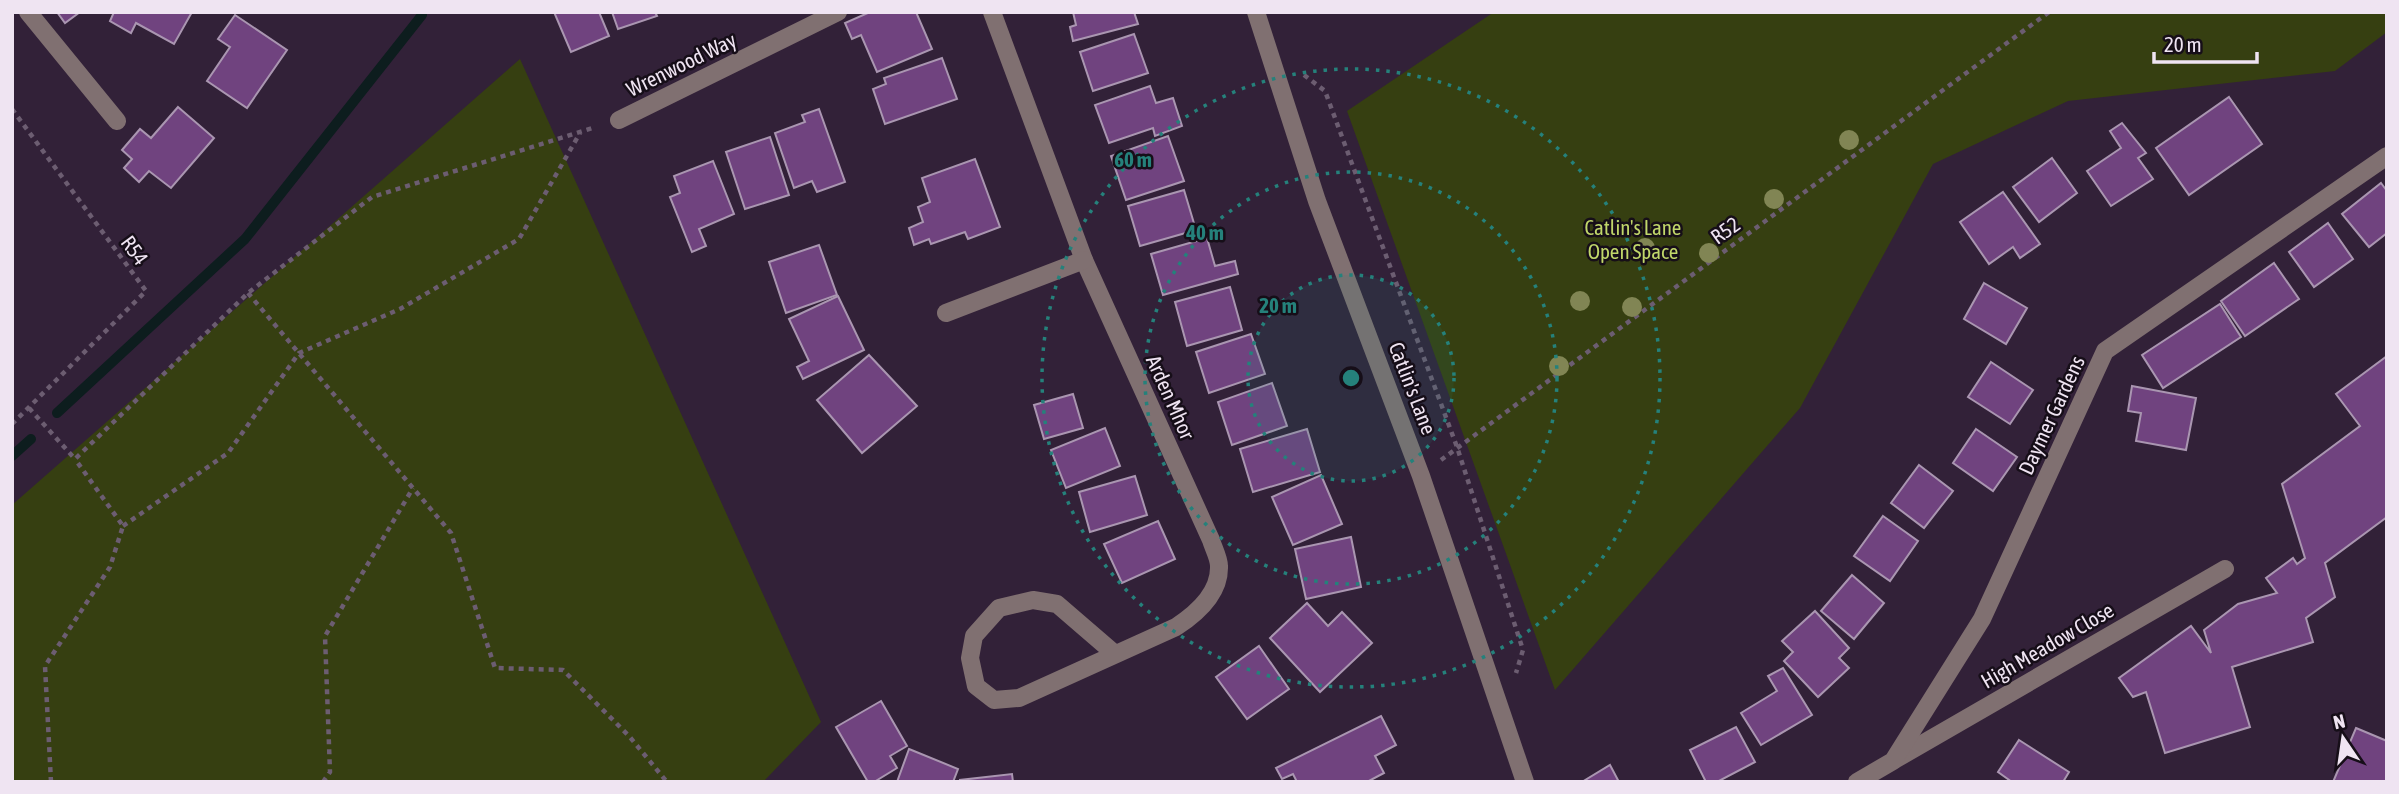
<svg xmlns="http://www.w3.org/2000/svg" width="2399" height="794" viewBox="0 0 2399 794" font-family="'Asap Condensed',sans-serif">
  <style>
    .green { fill: #363f11 }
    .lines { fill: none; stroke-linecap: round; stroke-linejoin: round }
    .stream { stroke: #0d1d1e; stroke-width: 10 }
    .building { fill: #70437f; stroke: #aa96b1; stroke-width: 2 }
    .path { stroke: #6c5d71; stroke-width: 4.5; stroke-dasharray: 5 5; stroke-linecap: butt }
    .minor { stroke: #807071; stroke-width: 18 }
    .tree { fill: #818554 }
    .ring { fill: none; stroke: #25817b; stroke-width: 3.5; stroke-dasharray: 3.5 7 }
    .labels { text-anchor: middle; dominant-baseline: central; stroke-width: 5; stroke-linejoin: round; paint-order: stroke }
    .street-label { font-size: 21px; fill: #efe4f2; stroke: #160e18 }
    .park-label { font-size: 21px; fill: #c1d76a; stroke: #160e18 }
    .centre { fill: #25817b; stroke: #160e18; stroke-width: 3.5 }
    .ring-label { font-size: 21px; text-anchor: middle; font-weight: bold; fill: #25817b; stroke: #160e18; stroke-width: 5; stroke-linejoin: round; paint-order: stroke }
  </style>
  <rect width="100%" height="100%" fill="#322138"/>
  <g class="green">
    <polygon points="1494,12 2387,12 2387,32 2335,71 2068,101 1933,164 1800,408 1555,690 1347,111"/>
    <polygon points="520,59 821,722 763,782 12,782 12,505"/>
  </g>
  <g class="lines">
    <g class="stream">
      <polyline points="57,413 245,239 422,15"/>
      <polyline points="12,456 31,439"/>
    </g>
  </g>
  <g class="building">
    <polygon points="57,12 80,12 65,23"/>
    <polygon points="114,12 192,12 174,44 136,23 131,33 110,21"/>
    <polygon points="554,12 599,12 609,36 571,52"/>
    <polygon points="612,12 655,12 657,16 618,29"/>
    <polygon points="870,12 916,12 932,49 877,72 861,35 852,39 845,23"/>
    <polygon points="1073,12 1134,12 1138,24 1073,41 1070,27 1076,25"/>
    <polygon points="235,15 287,50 247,108 207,81 230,47 218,39"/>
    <polygon points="1134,34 1148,73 1093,91 1080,52"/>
    <polygon points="942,58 957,99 885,124 873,89 886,84 884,78"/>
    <polygon points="1150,86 1156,103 1173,98 1182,126 1155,136 1153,128 1109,143 1095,105"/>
    <polygon points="2229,97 2262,144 2189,195 2156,148"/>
    <polygon points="178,107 214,138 171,188 149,171 139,182 124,168 132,159 122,150 140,129 151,138"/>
    <polygon points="819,109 845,182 817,192 812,181 794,188 775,133 805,122 802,115"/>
    <polygon points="2122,123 2146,153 2138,158 2153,179 2111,206 2087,171 2121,148 2110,131"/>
    <polygon points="1168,136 1184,181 1126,200 1111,156"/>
    <polygon points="770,137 789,195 745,209 726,152"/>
    <polygon points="2052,158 2077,193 2039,222 2013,187"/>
    <polygon points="975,159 1000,227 968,239 965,232 931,244 929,239 914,245 909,228 923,222 918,207 930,202 922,178"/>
    <polygon points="713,161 734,214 699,229 706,246 692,252 670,197 680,193 674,176"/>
    <polygon points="2381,183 2387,191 2387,233 2369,247 2342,214"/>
    <polygon points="1184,190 1196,230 1140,246 1128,206"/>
    <polygon points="2003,192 2040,244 2020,258 2013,247 1989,264 1960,222"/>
    <polygon points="2328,223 2353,259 2314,287 2289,252"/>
    <polygon points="1207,238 1215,266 1235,261 1238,274 1163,295 1151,254"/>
    <polygon points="819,245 837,295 786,313 769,262"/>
    <polygon points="2274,263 2299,299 2245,336 2221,301"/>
    <polygon points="1984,283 2027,308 2006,344 1964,319"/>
    <polygon points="1230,287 1242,330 1187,346 1175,302"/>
    <polygon points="838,296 864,350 803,379 797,367 809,361 789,319"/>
    <polygon points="2220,304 2241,337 2163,388 2142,355"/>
    <polygon points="1251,334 1265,374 1209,393 1196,352"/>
    <polygon points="869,355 917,406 862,453 817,400"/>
    <polygon points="2387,356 2387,517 2325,563 2335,597 2306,618 2313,642 2232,667 2250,727 2165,753 2146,692 2133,697 2119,678 2191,626 2211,653 2204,630 2238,604 2277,593 2266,578 2293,558 2297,564 2305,558 2282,484 2360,426 2336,394"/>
    <polygon points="1991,362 2033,390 2010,424 1968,397"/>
    <polygon points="1272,383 1287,426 1232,445 1218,402"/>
    <polygon points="2132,386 2196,398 2186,450 2136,441 2141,413 2128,411"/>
    <polygon points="1073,394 1083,428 1044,439 1034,405"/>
    <polygon points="1105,428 1120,466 1066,488 1051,450"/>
    <polygon points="1307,429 1320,472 1253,492 1240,449"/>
    <polygon points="1976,429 2017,457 1993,491 1953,463"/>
    <polygon points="1919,465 1953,491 1924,528 1891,503"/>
    <polygon points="1321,475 1342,524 1293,545 1272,497"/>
    <polygon points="1135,476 1147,515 1090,532 1079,492"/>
    <polygon points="1883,516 1918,541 1890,581 1854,556"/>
    <polygon points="1158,521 1175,559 1122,583 1104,544"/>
    <polygon points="1351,537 1361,587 1306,599 1295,549"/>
    <polygon points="1852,575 1884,603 1854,639 1821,611"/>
    <polygon points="1307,603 1328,626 1342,612 1372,643 1320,692 1270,638"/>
    <polygon points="1815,611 1849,648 1839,658 1849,668 1818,697 1784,661 1793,652 1782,641"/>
    <polygon points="1259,646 1289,689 1247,719 1216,677"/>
    <polygon points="1783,668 1812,715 1761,745 1741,713 1777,691 1768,676"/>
    <polygon points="881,701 907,746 890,756 897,768 874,782 868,782 836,727"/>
    <polygon points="1381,716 1396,745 1375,756 1384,773 1367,782 1297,782 1293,774 1282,779 1276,768"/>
    <polygon points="1736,727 1755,762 1717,782 1706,782 1690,750"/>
    <polygon points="2356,728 2387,741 2387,782 2333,782"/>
    <polygon points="2019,740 2069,772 2063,782 2012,782 1998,772"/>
    <polygon points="909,749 958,769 953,782 897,782"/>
    <polygon points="1610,765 1619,782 1582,782"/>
    <polygon points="1012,774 1013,782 960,782 960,780"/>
  </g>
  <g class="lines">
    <g class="path">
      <polyline points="1304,75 1325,91 1457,447 1523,650 1516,673"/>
      <polyline points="12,109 146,291 12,424"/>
      <polyline points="248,293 451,533 495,668 563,670 629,736 667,782"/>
      <polyline points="29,408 75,459 248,293 372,197 596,127"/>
      <polyline points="1441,460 2049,12"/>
      <polyline points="123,526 228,453 299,353 400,309 519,239 580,133"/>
      <polyline points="51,782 45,666 110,567 123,526 75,459"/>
      <polyline points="323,782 330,772 325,636 413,488"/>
    </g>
    <g class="minor">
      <polyline points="28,12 117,121"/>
      <path d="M992,12L1084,260L1211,540C1213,547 1219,558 1219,566C1220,594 1196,614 1176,627L1019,698L994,700L976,686L970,658L974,636L999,608L1033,600L1057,604L1115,654"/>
      <polyline points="1256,12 1317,201 1421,476 1525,782"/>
      <polyline points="619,120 838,12"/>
      <polyline points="946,313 1084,260"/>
      <polyline points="1896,759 2225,569"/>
      <polyline points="1857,782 1893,761 1982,619 2105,351 2387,156"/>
    </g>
  </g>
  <g class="tree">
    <circle cx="1849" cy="140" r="10"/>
    <circle cx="1774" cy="199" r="10"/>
    <circle cx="1645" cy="248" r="10"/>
    <circle cx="1709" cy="253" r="10"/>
    <circle cx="1580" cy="301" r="10"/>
    <circle cx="1632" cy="307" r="10"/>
    <circle cx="1559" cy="366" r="10"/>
  </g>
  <circle cx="1351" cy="378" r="103" fill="#25817b" fill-opacity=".12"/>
  <g class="ring">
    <circle cx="1351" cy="378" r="103"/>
    <circle cx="1351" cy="378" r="206"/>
    <circle cx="1351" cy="378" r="309"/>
  </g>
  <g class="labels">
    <g class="street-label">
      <text transform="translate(681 64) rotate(-26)">Wrenwood Way</text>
      <text transform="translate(1725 230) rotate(-36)">R52</text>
      <text transform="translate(135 250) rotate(54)">R54</text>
      <text transform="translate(1413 388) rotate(69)">Catlin's Lane</text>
      <text transform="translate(1171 397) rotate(66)">Arden Mhor</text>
      <text transform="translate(2051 415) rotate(-65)">Daymer Gardens</text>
      <text transform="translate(2047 645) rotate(-30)">High Meadow Close</text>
    </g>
    <g class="park-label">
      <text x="1633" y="227">Catlin's Lane<tspan x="1633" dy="24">Open Space</tspan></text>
    </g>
  </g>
  <circle cx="1351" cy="378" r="10" class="centre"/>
  <g class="ring-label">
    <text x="1133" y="167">60 m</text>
    <text x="1205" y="240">40 m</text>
    <text x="1278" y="313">20 m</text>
  </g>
  <rect width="2399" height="794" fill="none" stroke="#efe4f2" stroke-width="28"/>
  <g transform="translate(2343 738) rotate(347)" stroke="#160e18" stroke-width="5" paint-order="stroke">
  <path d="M0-5L12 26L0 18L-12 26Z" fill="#efe4f2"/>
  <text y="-10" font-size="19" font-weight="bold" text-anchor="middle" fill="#efe4f2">N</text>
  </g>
  <path d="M2154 52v10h103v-10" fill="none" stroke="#efe4f2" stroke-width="3.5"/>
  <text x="2164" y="52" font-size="21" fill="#efe4f2" stroke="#160e18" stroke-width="5" paint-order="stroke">20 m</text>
</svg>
